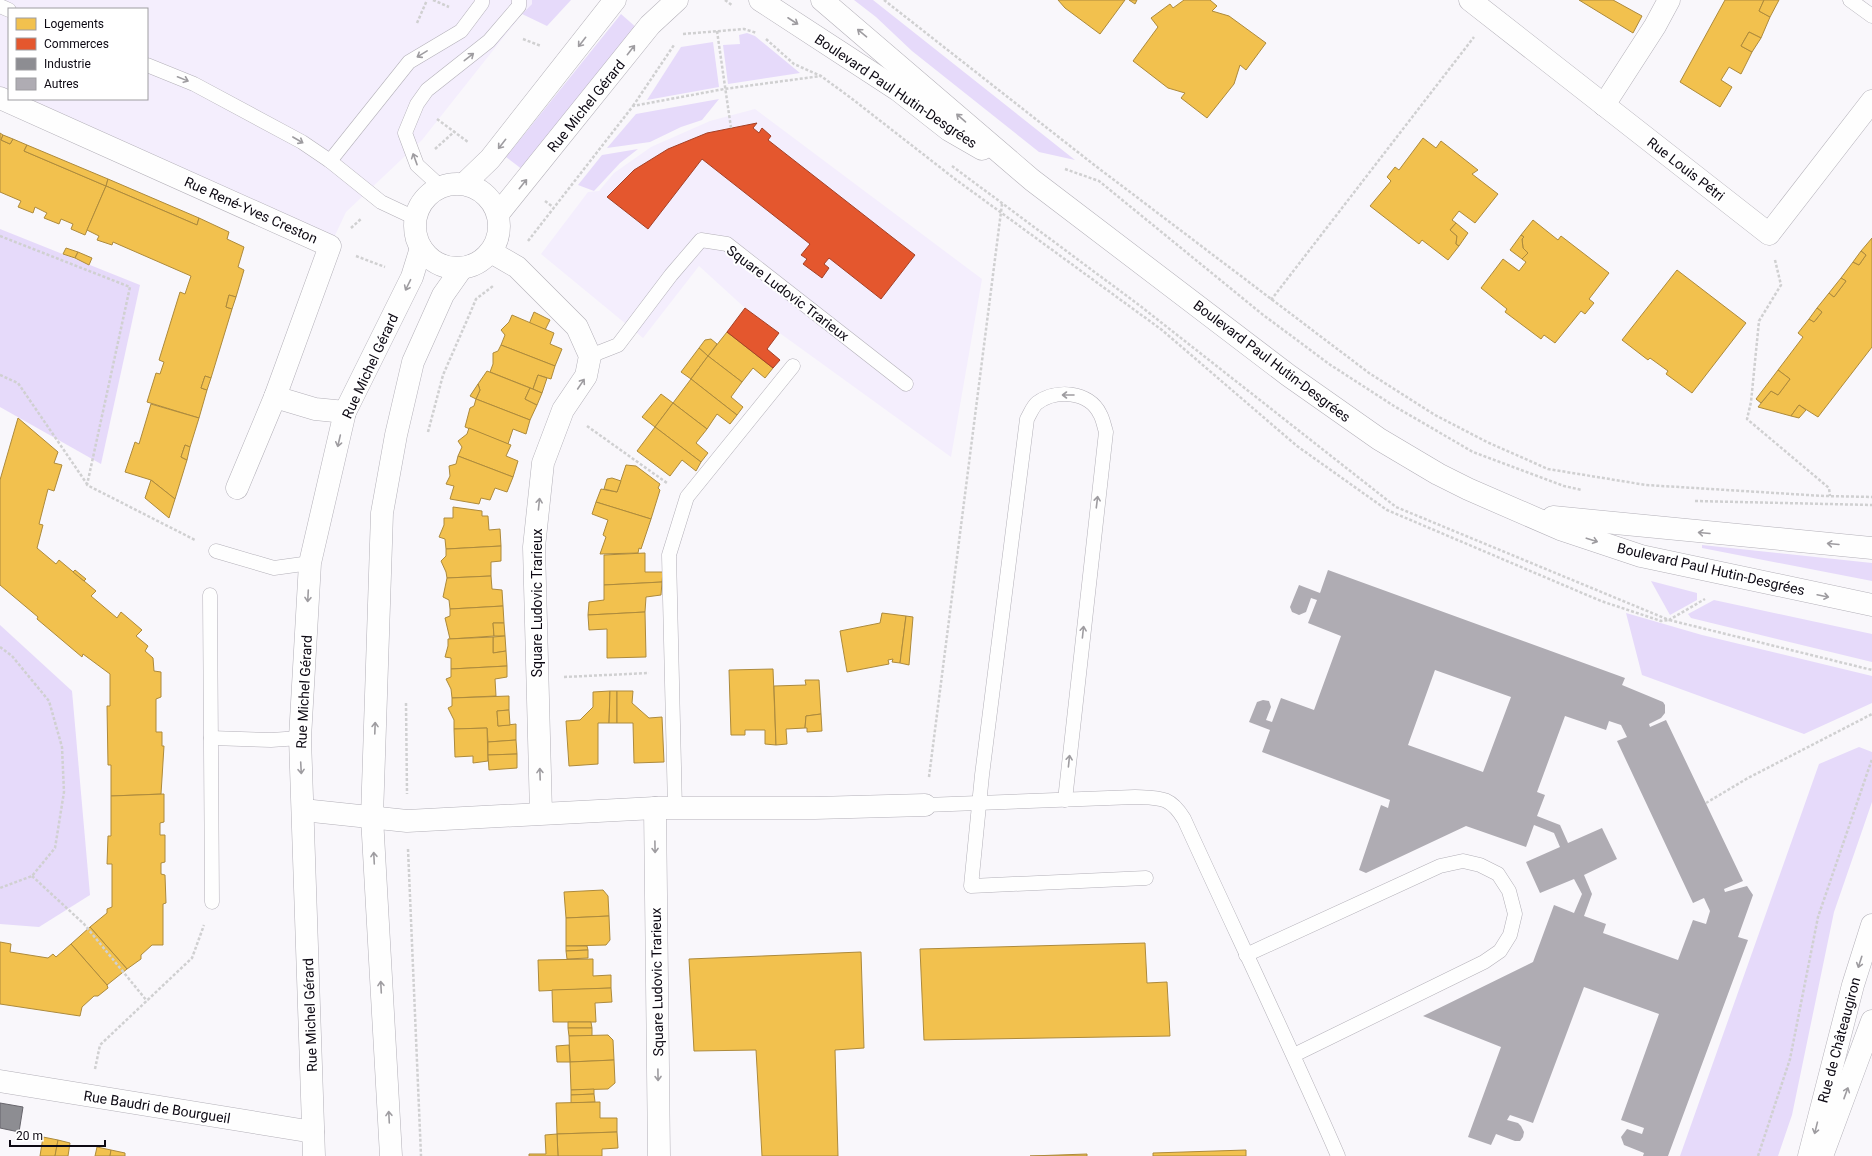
<svg xmlns="http://www.w3.org/2000/svg" width="1872" height="1156" viewBox="0 0 1872 1156" font-family="Roboto,sans-serif">
  <style>
    .built { fill: #f4eefd; fill-rule: evenodd }
    .green { fill: #e6dafa }
    .homes { fill: #f2c14e; stroke: #ad8a3c }
    .shops { fill: #e4572e; stroke: #a44026 }
    .industry { fill: #8d8d92; stroke: #67656c }
    .building { fill: #afacb3; fill-rule: evenodd }
    .lines { fill: none; stroke-linecap: round; stroke-linejoin: round }
    .lane-casing { stroke: #b3b0b8; stroke-width: 15 }
    .street-casing { stroke: #b3b0b8; stroke-width: 23 }
    .secondary-casing { stroke: #b3b0b8; stroke-width: 23 }
    .path { stroke: #d0d0d1; stroke-width: 2.5; stroke-dasharray: 3 2; stroke-linecap: butt }
    .lane { stroke: #fefefe; stroke-width: 14 }
    .street { stroke: #fefefe; stroke-width: 22 }
    .secondary { stroke: #fefefe; stroke-width: 22 }
    .oneway { stroke: #9e9ca0 }
    .labels { text-anchor: middle; dominant-baseline: central; stroke-width: 4; stroke-linejoin: round; paint-order: stroke }
    .street-label { font-size: 14px; fill: #0d0913; stroke: #fff }
  </style>
  <rect width="100%" height="100%" fill="#f9f7fb"/>
  <g class="built">
    <path d="M0,0H532V4L522,14L422,140L346,212L330,246L0,98ZM9,9H147V99H9Z"/>
    <polygon points="755,109 982,279 951,457 745,308 699,266 643,338 541,254 588,192 599,191 614,173 651,147 710,121"/>
  </g>
  <g class="green">
    <polygon points="532,0 571,0 547,26 522,14 532,4"/>
    <polygon points="854,0 873,0 1075,160 1039,152 912,51 876,17"/>
    <polygon points="621,14 638,29 523,170 506,157"/>
    <polygon points="747,33 755,36 800,73 728,84 723,45 740,44 739,35"/>
    <polygon points="713,42 719,87 647,100 681,47"/>
    <polygon points="719,99 702,120 681,127 650,142 607,148 636,114"/>
    <polygon points="638,149 620,163 594,191 578,185 602,155"/>
    <polygon points="0,229 140,285 101,464 0,407"/>
    <polygon points="1702,545 1872,563 1872,581 1702,548"/>
    <polygon points="1651,581 1697,593 1697,600 1670,615"/>
    <polygon points="1714,600 1872,634 1872,662 1691,618 1688,614"/>
    <polygon points="1626,613 1702,635 1872,676 1872,703 1804,734 1642,675"/>
    <polygon points="0,625 72,691 90,895 39,927 0,924"/>
    <polygon points="1859,747 1872,752 1872,802 1834,912 1792,1115 1778,1156 1680,1156 1819,764"/>
  </g>
  <g class="homes">
    <polygon points="1058,0 1125,0 1100,34 1065,8"/>
    <polygon points="1129,0 1137,0 1135,4"/>
    <polygon points="1184,0 1210,0 1217,6 1212,11 1229,16 1266,43 1246,70 1240,65 1234,84 1207,118 1181,98 1185,93 1168,88 1133,61 1158,27 1151,18 1170,4 1173,8"/>
    <polygon points="1579,0 1613,0 1642,16 1633,33"/>
    <polygon points="1725,0 1764,0 1759,11 1770,17 1761,38 1749,32 1741,46 1752,52 1741,74 1729,67 1721,80 1732,87 1720,107 1680,82"/>
    <polygon points="1764,0 1779,0 1770,17 1759,11"/>
    <polygon points="1749,32 1761,38 1752,52 1741,46"/>
    <polygon points="0,133 3,135 1,140 10,144 13,139 27,145 24,151 106,186 85,235 71,229 73,224 61,219 59,224 44,218 47,213 35,207 33,213 18,207 21,201 0,192"/>
    <polygon points="3,135 13,139 10,144 1,140"/>
    <polygon points="1423,138 1436,148 1441,141 1478,170 1472,174 1498,194 1475,223 1459,211 1452,220 1456,223 1450,230 1457,236 1456,244 1459,246 1448,260 1422,240 1419,244 1370,206 1391,181 1387,177 1395,167 1399,170"/>
    <polygon points="27,145 108,179 106,186 24,151"/>
    <polygon points="108,179 199,218 197,225 106,186"/>
    <polygon points="106,186 197,225 199,218 229,232 227,239 244,247 238,267 244,270 236,297 229,295 226,307 232,309 211,378 205,376 201,388 207,390 199,418 147,402 156,373 160,374 164,362 159,360 180,292 185,294 191,276 113,242 112,245 97,240 99,236 87,230"/>
    <polygon points="1533,220 1558,240 1561,236 1609,273 1589,299 1594,303 1585,314 1581,311 1555,343 1544,335 1541,339 1505,312 1507,309 1481,288 1503,259 1519,271 1526,262 1522,259 1528,253 1523,248 1522,239 1524,237 1521,235"/>
    <polygon points="1456,223 1468,233 1459,246 1456,244 1457,236 1450,230"/>
    <polygon points="1521,235 1524,237 1522,239 1523,248 1528,253 1522,259 1510,250"/>
    <polygon points="1872,238 1872,347 1818,417 1799,405 1791,416 1758,407 1771,391 1778,395 1790,379 1778,370 1803,337 1798,333 1809,319 1814,322 1822,312 1817,308 1829,293 1834,297 1846,281 1841,278 1853,262 1859,265 1866,255 1861,251"/>
    <polygon points="66,248 78,252 75,258 63,254"/>
    <polygon points="1861,251 1866,255 1859,265 1853,262"/>
    <polygon points="78,252 92,258 89,265 75,258"/>
    <polygon points="1677,270 1746,323 1692,393 1666,374 1668,371 1650,358 1648,360 1622,340"/>
    <polygon points="1841,278 1846,281 1834,297 1829,293"/>
    <polygon points="229,295 236,297 232,309 226,307"/>
    <polygon points="1817,308 1822,312 1814,322 1809,319"/>
    <polygon points="534,312 550,320 545,330 529,324"/>
    <polygon points="512,315 554,333 550,344 562,349 555,366 501,345 505,335 501,330 509,322"/>
    <polygon points="727,332 773,368 765,378 753,368 742,382 708,356"/>
    <polygon points="711,339 717,344 708,356 699,348 705,340"/>
    <polygon points="501,345 555,366 551,379 538,375 533,389 490,372 493,364 493,353 498,351"/>
    <polygon points="699,348 708,356 691,379 681,372"/>
    <polygon points="708,356 742,382 731,397 743,407 737,415 691,379"/>
    <polygon points="1778,370 1790,379 1778,395 1771,391 1761,403 1756,399"/>
    <polygon points="487,371 530,388 525,399 537,405 530,420 476,399 480,390 478,384"/>
    <polygon points="538,375 547,378 542,393 533,389"/>
    <polygon points="205,376 211,378 207,390 201,388"/>
    <polygon points="691,379 737,415 730,424 717,414 707,429 673,403"/>
    <polygon points="478,384 480,390 476,399 470,396"/>
    <polygon points="530,388 542,393 537,405 525,399"/>
    <polygon points="661,394 673,403 655,427 642,417"/>
    <polygon points="476,399 530,420 526,434 513,429 508,444 465,427 470,408 474,406"/>
    <polygon points="673,403 707,429 696,443 708,453 701,462 655,427"/>
    <polygon points="151,404 199,418 190,447 185,445 181,457 187,460 175,499 151,480 125,472 135,442 139,444"/>
    <polygon points="1799,405 1806,410 1799,418 1791,416"/>
    <polygon points="18,418 58,452 54,463 62,465 54,491 48,489 39,524 43,525 37,548 56,564 59,560 96,591 91,596 117,618 121,612 142,630 136,636 148,646 145,651 153,658 154,671 161,672 161,697 156,699 156,732 162,732 162,746 164,746 161,794 111,796 111,765 108,765 107,706 110,706 110,674 83,654 82,657 37,619 38,617 0,585 0,480"/>
    <polygon points="655,427 701,462 696,471 682,460 670,476 637,451"/>
    <polygon points="469,428 511,445 506,456 518,461 513,477 458,456 462,447 458,441 467,434"/>
    <polygon points="185,445 190,447 187,460 181,457"/>
    <polygon points="458,456 513,477 507,492 495,488 490,500 481,498 479,504 450,499 454,486 446,484 450,476 449,466 456,464"/>
    <polygon points="626,465 636,466 660,484 658,488 660,490 651,519 596,502 601,489 617,492"/>
    <polygon points="612,478 621,481 617,492 604,489 607,479"/>
    <polygon points="151,480 175,499 169,518 145,498"/>
    <polygon points="596,502 651,519 641,549 639,548 638,553 600,554 606,537 603,535 608,520 592,514"/>
    <polygon points="453,507 482,511 482,516 488,516 489,530 500,529 501,546 446,549 445,539 439,537 444,525 444,518 453,518"/>
    <polygon points="501,546 501,561 491,562 491,576 447,578 446,572 441,561 446,556 446,549"/>
    <polygon points="645,553 645,572 663,572 662,582 604,585 604,555"/>
    <polygon points="75,570 86,579 84,581 73,572"/>
    <polygon points="491,576 492,589 502,590 503,606 450,609 449,600 443,597 447,578"/>
    <polygon points="662,582 661,595 646,597 645,612 588,615 589,602 604,600 604,585"/>
    <polygon points="503,606 504,623 493,623 494,636 450,639 445,618 450,616 450,609"/>
    <polygon points="645,612 646,657 607,658 607,629 589,630 588,615"/>
    <polygon points="882,613 906,616 900,663 892,662 893,659 888,660 889,664 847,672 840,631 880,623"/>
    <polygon points="906,616 913,617 909,665 900,663"/>
    <polygon points="493,623 504,623 505,636 494,636"/>
    <polygon points="505,636 506,651 493,653 493,637"/>
    <polygon points="493,637 493,653 506,651 507,666 451,669 451,658 445,657 448,646 448,639"/>
    <polygon points="507,666 507,677 495,679 496,696 452,698 451,689 446,679 451,677 451,669"/>
    <polygon points="773,669 776,745 765,744 765,730 745,730 745,735 731,735 729,670"/>
    <polygon points="805,680 819,680 821,714 806,716 805,728 786,729 787,744 776,745 774,686 806,685"/>
    <polygon points="610,691 609,723 598,723 598,764 569,766 566,721 580,720 593,707 593,692"/>
    <polygon points="610,691 617,691 617,723 609,723"/>
    <polygon points="617,691 633,691 632,703 649,718 662,717 664,762 634,763 633,723 617,723"/>
    <polygon points="509,696 509,710 497,711 498,726 516,724 516,740 488,742 487,728 454,729 454,720 448,708 452,706 452,698"/>
    <polygon points="509,710 510,725 498,726 497,711"/>
    <polygon points="821,714 822,731 807,732 807,728 805,728 806,716"/>
    <polygon points="487,728 488,761 473,763 473,756 455,757 454,729"/>
    <polygon points="516,740 517,754 488,755 488,742"/>
    <polygon points="517,754 517,768 489,770 488,755"/>
    <polygon points="164,794 164,822 160,823 160,835 165,835 165,862 161,863 161,874 165,875 166,903 163,904 163,945 152,945 141,955 141,959 127,969 90,927 107,913 107,909 112,907 112,864 107,864 108,836 111,836 111,796"/>
    <polygon points="603,890 608,896 609,916 566,918 564,892"/>
    <polygon points="609,916 610,940 606,945 566,946 566,918"/>
    <polygon points="90,927 127,969 107,985 71,944"/>
    <polygon points="0,942 11,944 10,952 48,958 53,954 56,957 71,944 107,985 108,988 98,996 94,996 82,1007 80,1016 0,1004"/>
    <polygon points="1145,943 1147,983 1167,982 1170,1036 924,1040 920,949"/>
    <polygon points="566,946 587,946 588,950 566,951"/>
    <polygon points="588,950 588,958 567,959 566,951"/>
    <polygon points="861,952 864,1048 835,1050 838,1156 762,1156 756,1050 694,1051 689,959"/>
    <polygon points="593,959 593,976 611,975 611,988 539,991 538,960"/>
    <polygon points="611,988 612,1002 595,1003 596,1022 553,1022 552,990"/>
    <polygon points="568,1022 591,1022 592,1028 568,1028"/>
    <polygon points="568,1028 592,1028 592,1036 569,1036"/>
    <polygon points="608,1035 613,1040 614,1060 570,1062 569,1036"/>
    <polygon points="569,1045 570,1062 557,1062 556,1046"/>
    <polygon points="614,1060 615,1083 608,1089 571,1090 570,1062"/>
    <polygon points="594,1089 594,1094 571,1095 571,1090"/>
    <polygon points="594,1094 595,1102 571,1103 571,1095"/>
    <polygon points="600,1102 600,1118 617,1118 617,1132 557,1134 556,1103"/>
    <polygon points="617,1132 618,1148 602,1149 602,1156 558,1156 557,1134"/>
    <polygon points="557,1134 558,1156 529,1156 529,1154 546,1154 545,1135"/>
    <polygon points="43,1137 58,1140 55,1156 40,1156"/>
    <polygon points="58,1140 70,1143 68,1156 55,1156"/>
    <polygon points="97,1147 111,1150 110,1156 95,1156"/>
    <polygon points="111,1150 125,1153 125,1156 110,1156"/>
    <polygon points="1246,1150 1246,1156 1153,1156 1153,1153"/>
    <polygon points="1087,1154 1087,1156 1030,1156"/>
  </g>
  <g class="shops">
    <polygon points="757,123 753,128 759,133 762,128 771,136 768,140 915,255 881,299 829,258 824,264 829,268 822,278 803,264 807,259 801,255 810,244 702,159 648,229 607,197 634,170 668,149 707,133"/>
    <polygon points="745,308 779,333 767,349 780,360 773,368 727,332"/>
  </g>
  <polygon class="industry" points="0,1103 23,1107 19,1132 0,1128"/>
  <path class="building" d="M1328,570L1625,678L1622,685L1663,702L1665,705V713L1661,718L1649,724L1650,727L1666,720L1743,881L1724,889L1725,892L1747,886L1753,895L1738,937L1748,940L1668,1156H1643L1644,1153L1624,1145L1621,1137L1627,1129L1642,1134L1644,1128L1621,1120L1659,1014L1584,987L1533,1123L1510,1115L1507,1120L1518,1123L1521,1126L1524,1132L1523,1137L1520,1141H1515L1496,1134L1491,1145L1468,1137L1501,1047L1423,1016L1533,962L1554,905L1574,913L1582,894L1574,879L1540,893L1526,862L1560,847L1554,833L1534,825L1526,847L1466,826L1366,873L1359,870L1381,805L1388,808L1390,800L1262,752L1270,730L1249,722L1257,702L1263,700L1269,701L1271,707L1266,720L1272,722L1281,698L1314,710L1341,636L1308,623L1317,600L1311,598L1306,612L1299,615L1292,612L1290,607L1299,585L1320,593ZM1435,670L1511,697L1483,772L1408,745ZM1565,716L1606,730L1609,721L1621,725L1627,737L1617,741L1693,903L1704,898L1710,911L1706,924L1693,920L1678,960L1603,933L1606,924L1584,916L1592,894L1584,875L1617,859L1602,828L1568,843L1560,825L1537,816L1545,795L1537,792Z"/>
  <g class="lines">
    <g class="lane-casing">
      <g id="lane">
        <polyline points="1850,0 1872,16"/>
        <polyline points="0,6 9,10"/>
        <polyline points="147,65 194,84 302,142 330,161 381,202 415,218"/>
        <polyline points="330,161 409,62 461,31 482,3 482,0"/>
        <polyline points="441,187 417,165 405,133 417,104 427,90 489,41 519,6 519,0"/>
        <polyline points="590,356 618,345 671,275 701,240 727,244 906,384"/>
        <polyline points="216,551 274,568 310,563"/>
        <polyline points="210,595 212,902"/>
        <polyline points="211,738 271,740 300,738"/>
        <path d="M1065,800L1106,432C1104,426 1103,419 1100,414C1089,391 1056,389 1037,403C1033,406 1030,414 1027,419L982,775L971,886L1146,878"/>
        <path d="M925,805L1135,797C1160,798 1170,796 1184,819C1235,931 1289,1043 1338,1156"/>
        <polyline points="675,809 669,555 687,497 793,366"/>
        <polyline points="1246,955 1440,866 1463,861 1480,865 1498,874 1509,891 1515,914 1510,935 1500,951 1484,962 1294,1055"/>
      </g>
    </g>
    <g class="street-casing">
      <g id="street">
        <polyline points="1470,0 1769,234 1872,101"/>
        <polyline points="0,98 330,246 275,397 237,488"/>
        <polyline points="1604,105 1655,26 1669,0"/>
        <polyline points="491,252 517,267 577,327 590,356 586,376 563,410 543,463 534,547 541,813"/>
        <polyline points="275,397 315,409 345,412"/>
        <polyline points="655,808 659,1156"/>
        <polyline points="303,810 407,821 655,808 815,808 925,805"/>
        <polyline points="0,1081 313,1132"/>
      </g>
    </g>
    <g class="secondary-casing">
      <g id="secondary">
        <polyline points="760,0 898,90 949,130 982,149"/>
        <polyline points="822,0 1032,180 1288,375 1379,439 1438,474 1468,489 1560,529 1641,556 1872,605"/>
        <circle cx="457" cy="226" r="42"/>
        <polyline points="464,184 490,159 615,0"/>
        <polyline points="498,214 650,25 677,0"/>
        <polyline points="1553,517 1872,548"/>
        <polyline points="314,1156 300,738 310,563 345,412 412,277 421,248"/>
        <polyline points="391,1156 372,817 382,513 396,435 413,362 443,295 462,268"/>
        <polyline points="1809,1156 1853,985 1872,925"/>
        <polyline points="1822,1156 1872,1021"/>
      </g>
    </g>
    <g class="path">
      <polyline points="433,0 449,7"/>
      <polyline points="725,0 733,6"/>
      <polyline points="884,0 1093,164 1369,373 1435,415 1487,442 1548,469 1646,485 1824,496 1872,497"/>
      <polyline points="417,23 427,0"/>
      <polyline points="717,31 731,128"/>
      <polyline points="683,34 744,29 757,33"/>
      <polyline points="523,39 541,46"/>
      <polyline points="766,39 794,64 821,76 851,98 955,179 1162,330 1297,446 1387,510 1601,601 1661,621 1669,620 1872,670"/>
      <polyline points="633,106 674,45"/>
      <polyline points="437,119 468,142"/>
      <polyline points="435,149 455,131"/>
      <polyline points="952,166 1139,305 1396,507 1669,620 1705,599"/>
      <polyline points="1065,169 1099,181 1262,314 1329,364 1394,406 1473,452 1564,486 1582,490"/>
      <polyline points="545,201 553,207"/>
      <polyline points="351,228 362,218"/>
      <polyline points="0,236 130,287 87,485 195,540"/>
      <polyline points="528,241 633,106 724,89 821,76"/>
      <polyline points="356,256 385,267"/>
      <polyline points="1775,260 1781,285 1759,321 1751,402 1747,419 1829,488 1830,496"/>
      <polyline points="1271,300 1474,37"/>
      <polyline points="0,375 18,383 87,484"/>
      <polyline points="587,426 667,483"/>
      <polyline points="428,432 443,375 471,311 476,299 493,286"/>
      <polyline points="1695,501 1872,505"/>
      <polyline points="0,647 12,656 49,701 62,747 64,792 55,848 32,876 0,888"/>
      <polyline points="564,677 649,673"/>
      <polyline points="406,703 407,794"/>
      <polyline points="929,777 1002,204"/>
      <polyline points="1706,803 1748,778 1872,714"/>
      <polyline points="408,849 421,1156"/>
      <polyline points="32,876 84,924 147,1001"/>
      <polyline points="95,1069 100,1045 192,958 204,925"/>
      <polyline points="1758,1156 1790,1059 1818,917 1872,759"/>
    </g>
    <use href="#lane" class="lane"/>
    <use href="#street" class="street"/>
    <use href="#secondary" class="secondary"/>
  </g>
  <defs><path id="oneway-shaft" d="M-6 0H5M1.5-3L5.5 0L1.5 3" fill="none" stroke-width="1.6" stroke-linecap="round" stroke-linejoin="round"/></defs>
  <g class="oneway">
    <use href="#oneway-shaft" transform="translate(793 21) rotate(33)"/>
    <use href="#oneway-shaft" transform="translate(862 33) rotate(-140)"/>
    <use href="#oneway-shaft" transform="translate(582 42) rotate(128)"/>
    <use href="#oneway-shaft" transform="translate(631 50) rotate(-52)"/>
    <use href="#oneway-shaft" transform="translate(422 54) rotate(149)"/>
    <use href="#oneway-shaft" transform="translate(469 57) rotate(-38)"/>
    <use href="#oneway-shaft" transform="translate(183 79) rotate(22)"/>
    <use href="#oneway-shaft" transform="translate(961 118) rotate(-139)"/>
    <use href="#oneway-shaft" transform="translate(298 140) rotate(30)"/>
    <use href="#oneway-shaft" transform="translate(502 144) rotate(128)"/>
    <use href="#oneway-shaft" transform="translate(415 159) rotate(-110)"/>
    <use href="#oneway-shaft" transform="translate(523 184) rotate(-51)"/>
    <use href="#oneway-shaft" transform="translate(408 285) rotate(116)"/>
    <use href="#oneway-shaft" transform="translate(581 384) rotate(-56)"/>
    <use href="#oneway-shaft" transform="translate(1068 395) rotate(180)"/>
    <use href="#oneway-shaft" transform="translate(339 441) rotate(103)"/>
    <use href="#oneway-shaft" transform="translate(1097 502) rotate(-83)"/>
    <use href="#oneway-shaft" transform="translate(539 504) rotate(-84)"/>
    <use href="#oneway-shaft" transform="translate(1704 533) rotate(-175)"/>
    <use href="#oneway-shaft" transform="translate(1592 540) rotate(18)"/>
    <use href="#oneway-shaft" transform="translate(1833 544) rotate(-175)"/>
    <use href="#oneway-shaft" transform="translate(308 596) rotate(93)"/>
    <use href="#oneway-shaft" transform="translate(1823 596) rotate(12)"/>
    <use href="#oneway-shaft" transform="translate(1083 632) rotate(-84)"/>
    <use href="#oneway-shaft" transform="translate(375 728) rotate(-88)"/>
    <use href="#oneway-shaft" transform="translate(1069 761) rotate(-84)"/>
    <use href="#oneway-shaft" transform="translate(301 768) rotate(87)"/>
    <use href="#oneway-shaft" transform="translate(540 774) rotate(-92)"/>
    <use href="#oneway-shaft" transform="translate(655 847) rotate(89)"/>
    <use href="#oneway-shaft" transform="translate(374 858) rotate(-93)"/>
    <use href="#oneway-shaft" transform="translate(1860 962) rotate(108)"/>
    <use href="#oneway-shaft" transform="translate(381 987) rotate(-93)"/>
    <use href="#oneway-shaft" transform="translate(658 1075) rotate(89)"/>
    <use href="#oneway-shaft" transform="translate(1846 1093) rotate(-70)"/>
    <use href="#oneway-shaft" transform="translate(389 1117) rotate(-93)"/>
    <use href="#oneway-shaft" transform="translate(1816 1128) rotate(104)"/>
  </g>
  <g class="labels">
    <g class="street-label">
      <text transform="translate(896 91) rotate(34)">Boulevard Paul Hutin-Desgrées</text>
      <text transform="translate(586 106) rotate(-51)">Rue Michel Gérard</text>
      <text transform="translate(1686 169) rotate(38)">Rue Louis Pétri</text>
      <text transform="translate(251 210) rotate(24)">Rue René-Yves Creston</text>
      <text transform="translate(788 293) rotate(37)">Square Ludovic Trarieux</text>
      <text transform="translate(1272 361) rotate(37)">Boulevard Paul Hutin-Desgrées</text>
      <text transform="translate(370 366) rotate(-65)">Rue Michel Gérard</text>
      <text transform="translate(1711 569) rotate(13)">Boulevard Paul Hutin-Desgrées</text>
      <text transform="translate(537 603) rotate(-90)">Square Ludovic Trarieux</text>
      <text transform="translate(304 692) rotate(-87)">Rue Michel Gérard</text>
      <text transform="translate(657 982) rotate(-91)">Square Ludovic Trarieux</text>
      <text transform="translate(310 1015) rotate(-92)">Rue Michel Gérard</text>
      <text transform="translate(1839 1040) rotate(-75)">Rue de Châteaugiron</text>
      <text transform="translate(157 1107) rotate(9)">Rue Baudri de Bourgueil</text>
    </g>
  </g>
  <rect x="8" y="8" width="140" height="92" fill="#ffffff" stroke="#9e9da1"/>
  <rect x="16" y="18" width="20" height="12" fill="#f2c14e" stroke="#9e9da1"/>
  <text x="44" y="28" font-size="12" fill="#0d0913">Logements</text>
  <rect x="16" y="38" width="20" height="12" fill="#e4572e" stroke="#9e9da1"/>
  <text x="44" y="48" font-size="12" fill="#0d0913">Commerces</text>
  <rect x="16" y="58" width="20" height="12" fill="#8d8d92" stroke="#9e9da1"/>
  <text x="44" y="68" font-size="12" fill="#0d0913">Industrie</text>
  <rect x="16" y="78" width="20" height="12" fill="#afacb3" stroke="#9e9da1"/>
  <text x="44" y="88" font-size="12" fill="#0d0913">Autres</text>
  <path d="M10 1140v6h95v-6" fill="none" stroke="#0d0913" stroke-width="2"/>
  <text x="16" y="1140" font-size="12" fill="#0d0913" stroke="#ffffff" stroke-width="3" paint-order="stroke">20 m</text>
</svg>
